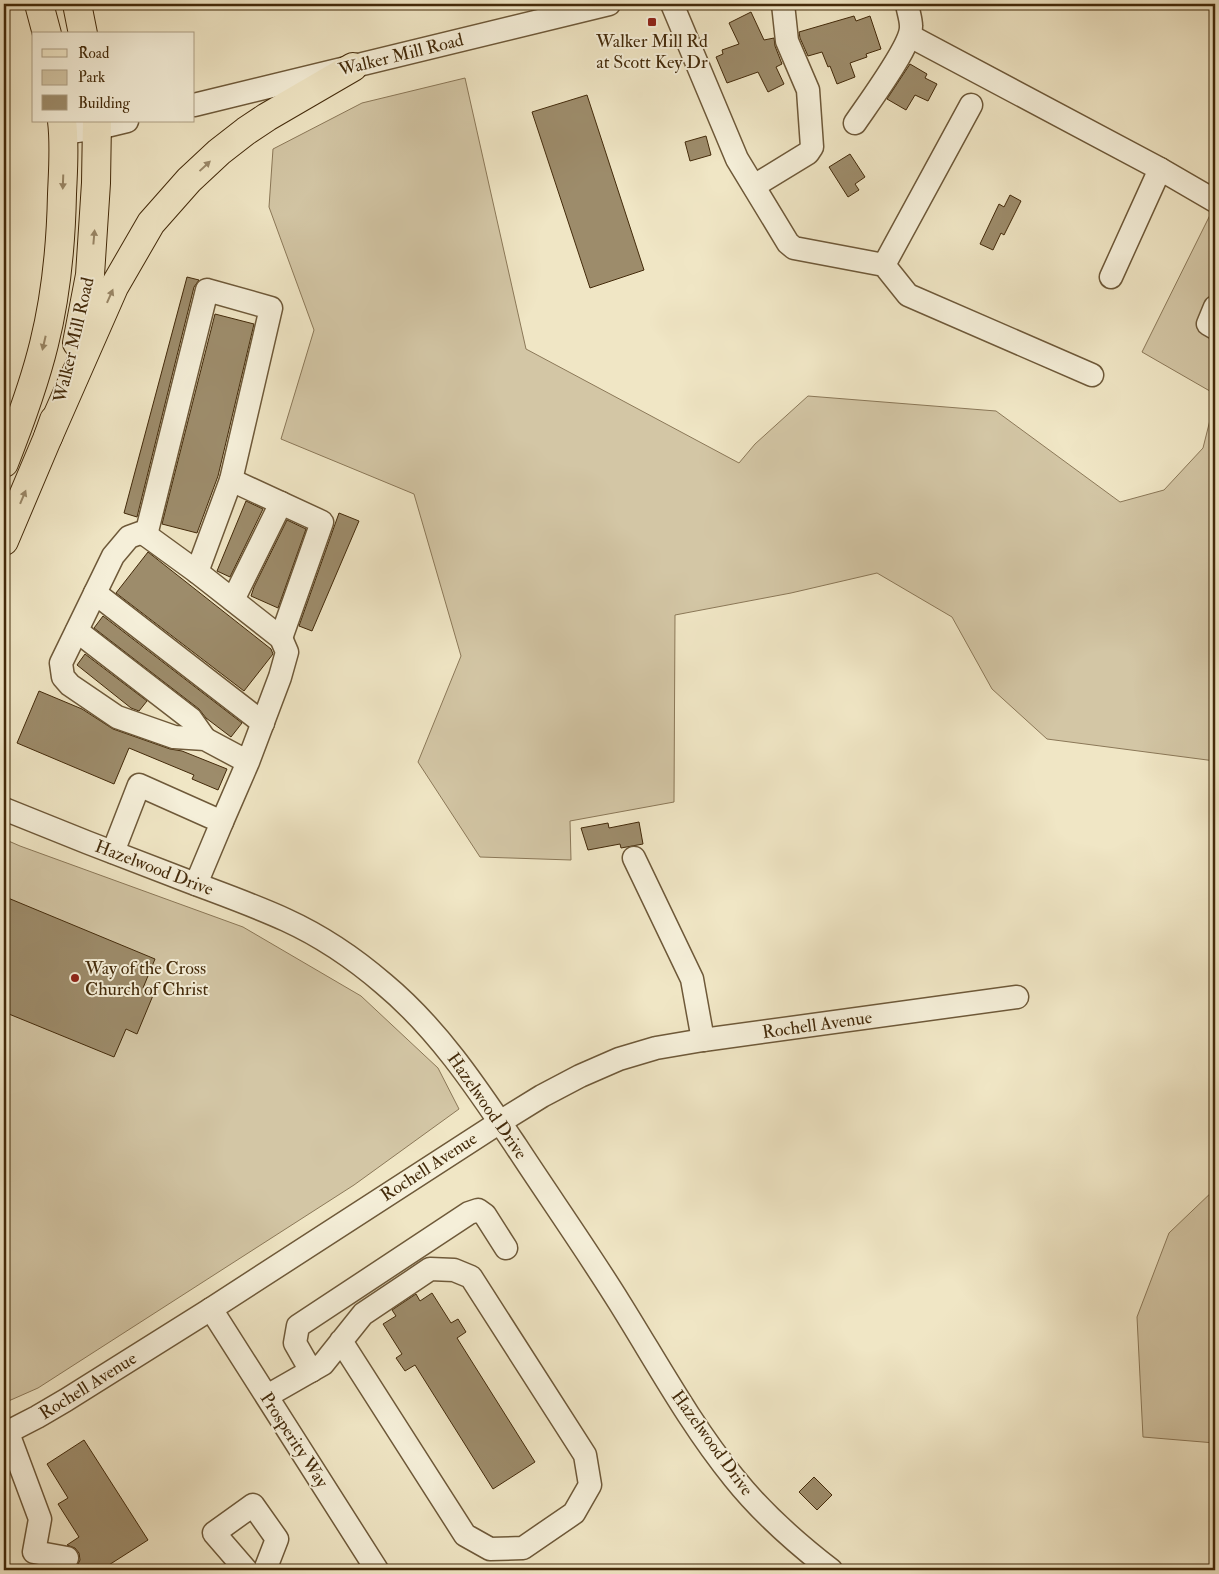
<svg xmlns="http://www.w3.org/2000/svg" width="1219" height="1574" viewBox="0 0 1219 1574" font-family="'IM FELL Double Pica',serif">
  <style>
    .green { fill: #d3c6a5; stroke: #8b7858 }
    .building { fill: #9d8c6b; stroke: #432a0a }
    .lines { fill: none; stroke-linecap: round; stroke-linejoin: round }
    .minor-casing { stroke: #6e5939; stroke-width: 25 }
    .major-casing { stroke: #432a0a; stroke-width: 30 }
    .minor { stroke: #f5efd9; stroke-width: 22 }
    .major { stroke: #f0e6c5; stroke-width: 28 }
    .oneway { fill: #9a8868 }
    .poi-dot { fill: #8f2418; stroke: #f5efd9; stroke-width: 2 }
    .labels { text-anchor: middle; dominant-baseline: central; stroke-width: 4; stroke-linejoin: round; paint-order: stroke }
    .poi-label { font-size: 18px; fill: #432a0a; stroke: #f5efd9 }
    .street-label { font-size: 18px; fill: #432a0a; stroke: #f5efd9 }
  </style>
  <rect width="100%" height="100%" fill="#f0e6c5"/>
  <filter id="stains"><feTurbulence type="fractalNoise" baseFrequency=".004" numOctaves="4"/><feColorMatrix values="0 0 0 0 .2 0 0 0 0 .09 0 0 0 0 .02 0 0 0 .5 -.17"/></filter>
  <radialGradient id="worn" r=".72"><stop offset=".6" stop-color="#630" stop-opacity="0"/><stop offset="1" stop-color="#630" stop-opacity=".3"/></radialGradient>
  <g class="green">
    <polygon points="465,78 526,349 739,463 755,444 808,396 996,411 1120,502 1164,490 1203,448 1215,400 1215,761 1047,739 992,689 952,617 877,573 791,593 675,615 674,802 570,821 571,860 480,857 418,762 461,656 414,494 281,439 314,330 269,207 273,149 362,103"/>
    <polygon points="1215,205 1215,394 1142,352"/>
    <polygon points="4,839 20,846 243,927 361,996 438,1068 459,1109 354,1185 38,1388 4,1403"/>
    <polygon points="1215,1189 1215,1443 1143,1437 1137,1317 1169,1233"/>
  </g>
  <g class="building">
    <polygon points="751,12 764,40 774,38 775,46 782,64 776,67 784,84 768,92 758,72 727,83 716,57 723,54 722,50 739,44 729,23"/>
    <polygon points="854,16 856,21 870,16 881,49 866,54 867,57 850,63 855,77 837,84 830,66 828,67 822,52 808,56 800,38 799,32"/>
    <polygon points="910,64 927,74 925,78 937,84 928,101 915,95 906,110 887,99"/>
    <polygon points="587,95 644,270 590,288 532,112"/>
    <polygon points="706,136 711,155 690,161 685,142"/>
    <polygon points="850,154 865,177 855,184 859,190 848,197 829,167"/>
    <polygon points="1010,195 1021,201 1004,235 1001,233 993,250 980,244 999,204 1004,207"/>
    <polygon points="187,277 199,280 194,287 137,517 124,513"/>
    <polygon points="215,314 254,324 218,476 197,533 162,524"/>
    <polygon points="246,501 263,509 230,577 217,571"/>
    <polygon points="339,513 359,521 312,631 299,626"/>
    <polygon points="287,520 306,529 278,608 251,596 254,587"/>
    <polygon points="148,552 271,649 273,654 244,691 116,593"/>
    <polygon points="103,616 242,723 231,737 206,718 199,709 94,628"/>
    <polygon points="85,654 147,701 139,711 131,708 77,665"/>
    <polygon points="39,691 82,709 113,729 170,749 182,751 227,769 218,790 192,779 194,775 129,748 114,784 17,743"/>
    <polygon points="639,822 643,844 621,848 620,844 588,850 581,828 608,823 609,828"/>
    <polygon points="8,898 155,959 143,988 154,993 137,1034 126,1029 114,1057 4,1012 4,909"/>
    <polygon points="432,1293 451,1323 458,1319 466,1332 457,1338 535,1462 493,1489 415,1365 405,1371 396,1358 402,1354 383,1324 396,1316 392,1310 416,1294 420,1301"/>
    <polygon points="84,1440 148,1540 101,1570 80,1570 77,1566 80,1560 79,1553 75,1548 67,1545 79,1537 58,1504 68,1498 47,1464"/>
    <polygon points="814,1477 832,1495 817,1510 799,1492"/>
  </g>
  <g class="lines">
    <g class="minor-casing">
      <g id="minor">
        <polyline points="672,4 737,159 788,243 794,248 884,265 908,295 1092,375"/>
        <polyline points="910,36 1160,169 1111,277"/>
        <polyline points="194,105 609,4"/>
        <path d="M855,123C867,105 912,45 911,26C911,19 908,11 907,4"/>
        <polyline points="63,133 98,128 127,121"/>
        <polyline points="1160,169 1215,201"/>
        <polyline points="754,186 808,153 812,147 808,90 787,41 783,4"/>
        <polyline points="884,265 971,105"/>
        <polyline points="1215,307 1208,324 1215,328"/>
        <polyline points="231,480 322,522 281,638"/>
        <polyline points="146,535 207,290 271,308 231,480 197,572"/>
        <polyline points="95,593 263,723"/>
        <polyline points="233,600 281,503"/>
        <polyline points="77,631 191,719 205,739"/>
        <path d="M4,809C60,832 116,854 172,875C210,890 249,903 286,920C321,936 355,959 384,984C438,1029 477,1088 516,1146C550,1198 586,1249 619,1302C656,1361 690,1424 734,1478C762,1513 796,1543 831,1570"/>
        <polyline points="222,822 248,762 280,677 287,652 281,638 197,572 146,535 140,533 129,537 113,556 61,663 63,677 70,685 117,717 174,737 205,739 248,762"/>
        <polyline points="113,852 139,785 222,822 196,884"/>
        <polyline points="634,858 692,979 703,1040"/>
        <polyline points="211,1309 377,1570"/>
        <polyline points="311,1371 295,1343 298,1326 469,1213 478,1210 485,1215 506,1248"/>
        <polyline points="267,1396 323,1364 363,1314 430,1269 454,1270 471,1277 585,1455 590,1485 574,1513 523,1548 490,1549 465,1535 341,1341"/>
        <polyline points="8,1433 40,1519 34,1552 67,1558"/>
        <polyline points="4,1434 37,1417 66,1400 211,1309 500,1122 542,1096 580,1076 619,1059 656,1048 703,1040 1017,997"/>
        <polyline points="246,1570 214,1533 253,1505 277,1539 265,1570"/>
      </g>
    </g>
    <g class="major-casing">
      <g id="major">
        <polyline points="39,4 47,34"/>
        <polyline points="77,4 83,34"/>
        <polyline points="77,343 90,275 96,183 97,121"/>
        <polyline points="48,437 114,287 151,223 189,180 219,152 246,131 267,117 353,67"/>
        <path d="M4,463C19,425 34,385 44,344C56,296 61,243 62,194C63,170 65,145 62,121"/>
        <polyline points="4,541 48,437 54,420"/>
      </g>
    </g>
    <use href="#minor" class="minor"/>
    <use href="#major" class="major"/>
  </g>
  <defs><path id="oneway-solid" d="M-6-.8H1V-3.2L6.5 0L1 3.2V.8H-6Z" transform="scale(1.25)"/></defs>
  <g class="oneway">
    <use href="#oneway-solid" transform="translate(205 166) rotate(-43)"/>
    <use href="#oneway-solid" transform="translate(63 182) rotate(92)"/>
    <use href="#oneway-solid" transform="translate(94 237) rotate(-85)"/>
    <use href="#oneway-solid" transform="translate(110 296) rotate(-66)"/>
    <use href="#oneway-solid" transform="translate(44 343) rotate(103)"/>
    <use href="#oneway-solid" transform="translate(23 497) rotate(-67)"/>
  </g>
  <g class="poi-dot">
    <rect x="647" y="17" width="10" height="10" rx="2.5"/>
    <circle cx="75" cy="978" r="5"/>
  </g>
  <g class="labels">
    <g class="poi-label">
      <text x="652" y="41">Walker Mill Rd<tspan x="652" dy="21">at Scott Key Dr</tspan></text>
      <text x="85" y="968" text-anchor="start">Way of the Cross<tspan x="85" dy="21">Church of Christ</tspan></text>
    </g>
    <g class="street-label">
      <text transform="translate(401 55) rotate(-14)">Walker Mill Road</text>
      <text transform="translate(74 340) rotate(-77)">Walker Mill Road</text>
      <text transform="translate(154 868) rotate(21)">Hazelwood Drive</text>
      <text transform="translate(817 1025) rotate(-8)">Rochell Avenue</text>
      <text transform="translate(487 1106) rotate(55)">Hazelwood Drive</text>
      <text transform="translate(429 1167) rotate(-33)">Rochell Avenue</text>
      <text transform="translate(88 1386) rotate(-32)">Rochell Avenue</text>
      <text transform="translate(294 1440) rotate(57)">Prosperity Way</text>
      <text transform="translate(712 1443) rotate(54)">Hazelwood Drive</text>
    </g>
  </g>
  <rect width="1219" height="1574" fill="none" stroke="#f0e6c5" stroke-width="20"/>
  <rect x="5" y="5" width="1209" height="1564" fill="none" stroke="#432a0a" stroke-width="2.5"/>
  <rect x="10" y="10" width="1199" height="1554" fill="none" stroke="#432a0a"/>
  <rect x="32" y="32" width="162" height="90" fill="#f5efd9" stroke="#aea086"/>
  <rect x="42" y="49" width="25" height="8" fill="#f0e6c5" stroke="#aea086"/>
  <text x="78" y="58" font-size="15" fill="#432a0a">Road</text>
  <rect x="42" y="70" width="25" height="15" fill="#d3c6a5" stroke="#aea086"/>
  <text x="78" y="82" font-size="15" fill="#432a0a">Park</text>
  <rect x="42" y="95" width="25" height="15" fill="#9d8c6b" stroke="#aea086"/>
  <text x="78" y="108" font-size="15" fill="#432a0a">Building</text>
  <rect width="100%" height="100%" filter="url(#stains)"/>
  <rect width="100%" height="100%" fill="url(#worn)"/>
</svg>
